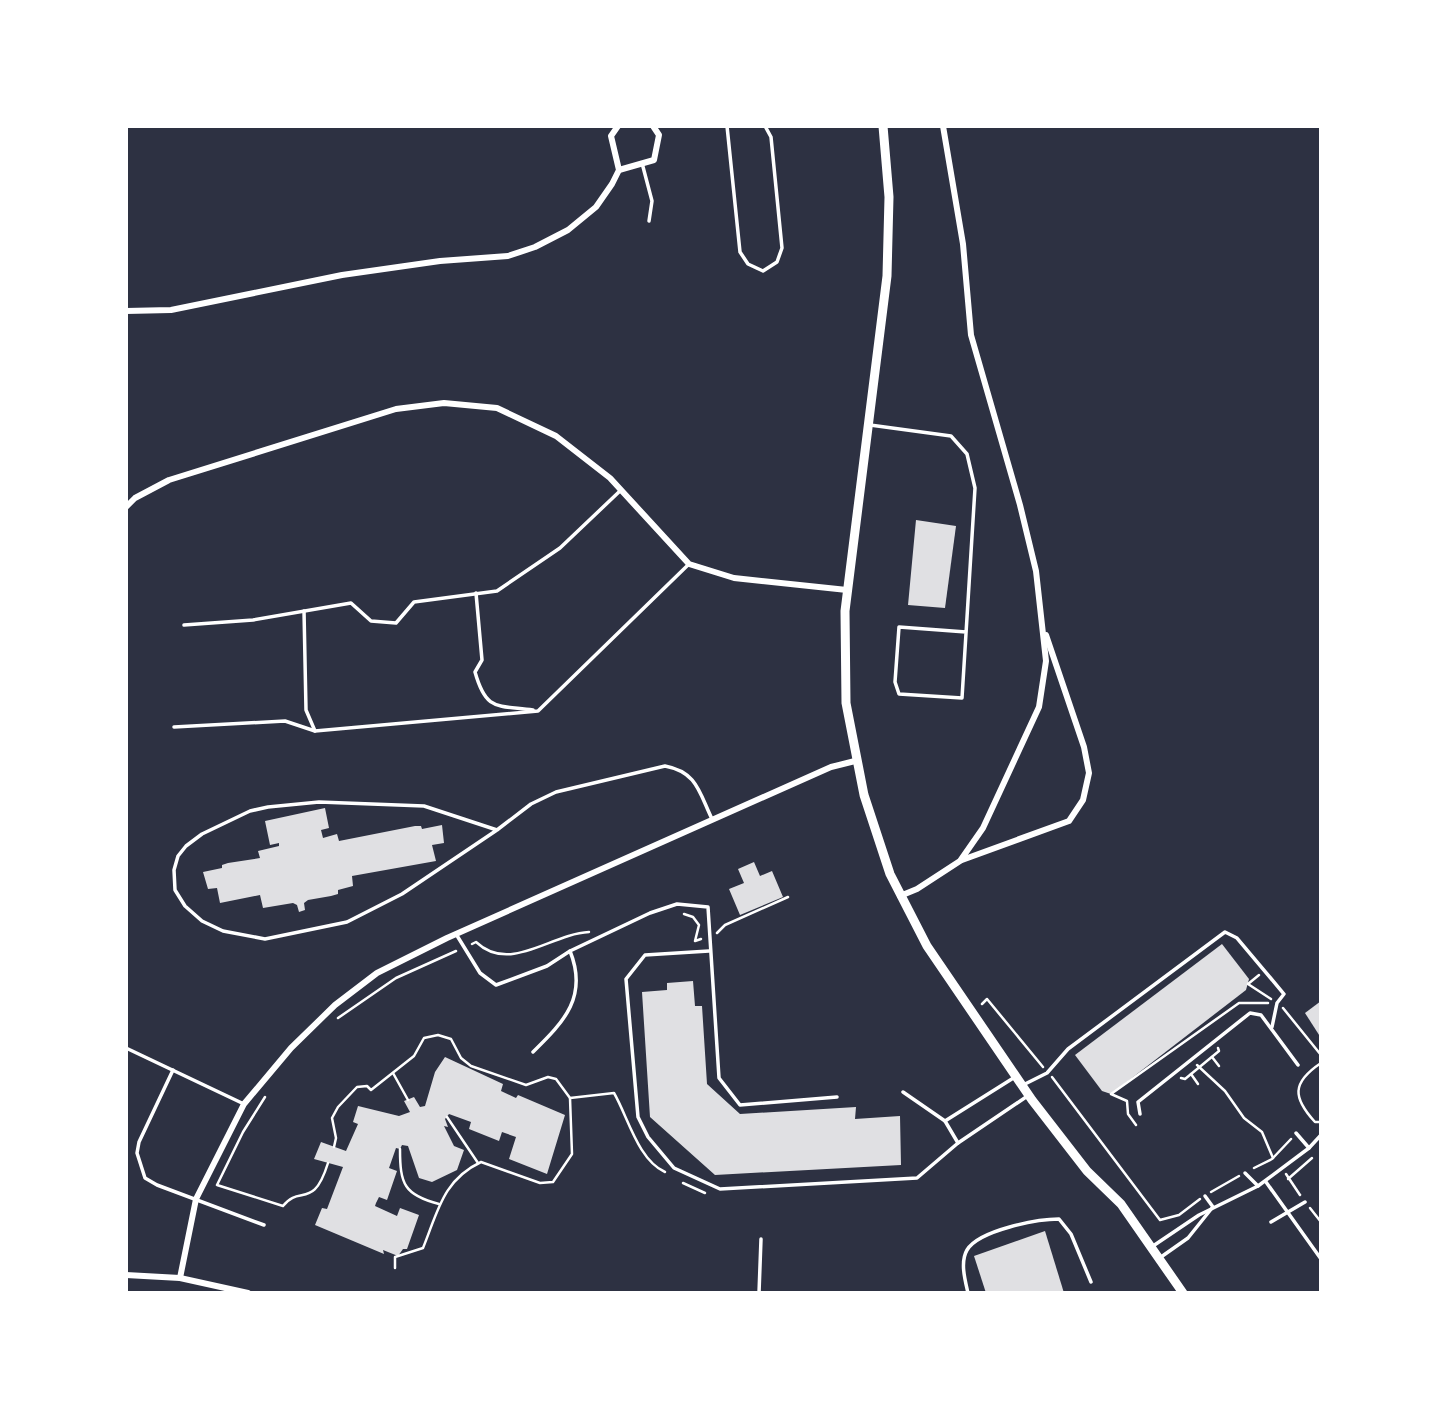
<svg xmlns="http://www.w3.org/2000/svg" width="1447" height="1419" viewBox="0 0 1447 1419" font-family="'Noto Sans',sans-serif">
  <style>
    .building { fill: #e0e0e3 }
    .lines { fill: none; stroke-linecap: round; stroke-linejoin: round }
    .path { stroke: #fff; stroke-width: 2.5 }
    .service { stroke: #fff; stroke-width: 3.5 }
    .minor { stroke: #fff; stroke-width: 6 }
    .secondary { stroke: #fff; stroke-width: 9 }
  </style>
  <rect width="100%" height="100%" fill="#2d3142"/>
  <g class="building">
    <polygon points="916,520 956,526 945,608 908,605"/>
    <polygon points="325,808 329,828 321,830 323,838 337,834 339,841 415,826 421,826 422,829 442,825 444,843 432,845 436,861 352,876 353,886 338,890 338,894 331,896 308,900 304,903 305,910 299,912 297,905 293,903 263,908 260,895 220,903 217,888 208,889 203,872 222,868 222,865 228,863 260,858 258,851 279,846 279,843 270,845 265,821"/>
    <polygon points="754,862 760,876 772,871 783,897 740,915 729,889 744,883 738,869"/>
    <polygon points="1222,944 1249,979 1246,990 1111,1094 1102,1091 1075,1055"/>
    <polygon points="693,981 695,1006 702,1006 707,1084 740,1114 856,1107 855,1119 900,1116 901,1165 715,1175 650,1117 642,992 667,990 667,983"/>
    <polygon points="1321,1001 1321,1038 1305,1013"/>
    <polygon points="445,1057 503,1084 501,1091 516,1098 518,1095 565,1115 547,1174 509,1159 516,1137 502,1132 499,1141 469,1129 471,1122 449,1114 445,1119 448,1127 444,1126 454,1146 464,1150 457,1170 432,1182 419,1178 408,1146 402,1145 400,1149 396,1148 389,1168 397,1171 387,1200 379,1197 376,1203 375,1206 397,1216 400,1208 419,1215 407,1249 403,1249 398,1256 383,1250 384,1254 315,1225 322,1208 327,1209 343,1167 314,1159 321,1142 346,1151 358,1124 353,1122 358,1106 399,1116 410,1112 404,1101 414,1097 420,1107 425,1106 435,1072"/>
    <polygon points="1045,1231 1064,1293 986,1293 974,1256"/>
  </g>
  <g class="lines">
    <g class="path">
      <polyline points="684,914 693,917 699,925 695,941 701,939"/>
      <polyline points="717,933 725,925 788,897"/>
      <path d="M472,944L476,942C510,974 550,934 589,932"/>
      <polyline points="1259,975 1248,984 1271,999"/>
      <polyline points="982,1004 987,999 1043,1067"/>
      <polyline points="1283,1008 1321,1055"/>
      <polyline points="338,1018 396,978 456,951"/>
      <polyline points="1212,1057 1219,1066"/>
      <path d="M1321,1063C1291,1083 1293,1098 1315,1122H1321"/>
      <polyline points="1197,1065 1225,1091 1244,1118 1262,1132 1273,1158"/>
      <polyline points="393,1073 408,1100"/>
      <polyline points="1191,1074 1198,1084"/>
      <polyline points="1052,1077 1160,1220 1179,1215 1200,1199"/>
      <polyline points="1181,1078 1185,1079 1219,1051 1218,1048"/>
      <path d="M265,1097L243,1132L217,1185L283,1206C300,1184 313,1211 328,1163"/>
      <path d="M570,1098L614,1093C628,1117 638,1160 665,1172"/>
      <polyline points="447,1117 478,1163"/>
      <polyline points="1136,1125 1128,1114 1127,1101 1111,1094 1239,1003 1268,1003"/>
      <path d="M334,1147L336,1138L332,1118L338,1107L357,1087L367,1086L371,1090L414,1056L424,1038L438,1035L451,1039L461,1058L471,1066L526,1085L548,1077L556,1079L570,1098L572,1154L553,1182L540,1183L481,1162C443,1180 438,1211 423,1248L395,1257V1268"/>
      <path d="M400,1149C400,1184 404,1195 439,1204"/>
      <polyline points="1254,1168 1272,1159 1291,1139"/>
      <polyline points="1286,1174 1300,1195"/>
      <polyline points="1288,1179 1312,1158"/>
      <polyline points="683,1183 705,1193"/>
      <polyline points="1211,1192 1239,1176"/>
      <polyline points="1310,1208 1321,1222"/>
    </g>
    <g class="service">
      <polyline points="727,126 740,252 748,264 763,271 777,262 782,248 771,137 765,126"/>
      <polyline points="642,163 652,201 649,221"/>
      <polyline points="870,425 951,436 967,454 975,488 962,698 899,694 895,682 899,627 966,632"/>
      <path d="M476,593L482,660L475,672C486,711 496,705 533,710"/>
      <polyline points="304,611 306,710 315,731"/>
      <polyline points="184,625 253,620 351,603 371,621 396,623 414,602 497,591 560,548 621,490"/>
      <polyline points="174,727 285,721 315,731 538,711 689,564"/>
      <path d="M497,830L424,806L319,802L268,807L250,811L202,834L186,846L178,856L174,870L175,890L185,906L202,921L223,931L265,939L347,922L402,894L497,830L531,804L556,792L665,766C697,772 699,792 712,819"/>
      <polyline points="456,934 480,973 496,985 547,966 570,951 650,913 677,904 708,907 719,1078 740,1105 837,1097"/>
      <polyline points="709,951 645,955 626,979 638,1117 648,1137 674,1168 720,1189 917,1178 958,1143 945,1121 903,1092"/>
      <polyline points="126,1048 244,1104"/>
      <path d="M533,1052C565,1021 588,996 570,951"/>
      <polyline points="173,1070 139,1142 137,1153 145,1178 157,1185 264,1225"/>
      <polyline points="1025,1084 1047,1073 1068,1049 1225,932 1237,938 1284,994 1277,1003 1272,1027"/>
      <polyline points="1140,1114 1138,1102 1250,1013 1261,1015 1298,1065"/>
      <polyline points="945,1121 1015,1077"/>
      <polyline points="958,1143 1029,1095"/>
      <polyline points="1309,1148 1321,1135"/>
      <polyline points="1266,1182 1321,1259"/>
      <polyline points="1258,1186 1309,1148 1296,1133"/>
      <polyline points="1205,1196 1213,1207"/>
      <polyline points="1271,1222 1305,1202"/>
      <polyline points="1153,1246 1199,1215 1258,1186 1245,1173"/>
      <polyline points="1161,1257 1188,1238 1212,1208"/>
      <polyline points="759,1293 761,1239"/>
      <path d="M968,1293C965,1280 960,1262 967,1250C979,1230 1038,1219 1059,1219L1071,1234L1091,1282"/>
    </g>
    <g class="minor">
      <polyline points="619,170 654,160 659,135 653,126"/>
      <polyline points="126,311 171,310 342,275 440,261 508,256 535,247 568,230 596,207 612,184 619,170 611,136 618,126"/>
      <polyline points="126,507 135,498 169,480 396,409 444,403 497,408 556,436 610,478 689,564 734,578 847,590"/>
      <polyline points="962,860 1069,821 1083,800 1089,773 1084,747 1046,635"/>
      <polyline points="900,896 917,889 960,861 983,828 1039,707 1046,661 1036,571 1020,505 971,335 963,244 943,126"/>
      <polyline points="126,1275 180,1278 248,1293"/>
      <polyline points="180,1278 196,1199 244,1104 291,1048 335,1005 377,973 447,938 831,767 855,761"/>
    </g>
    <polyline class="secondary" points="883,126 889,197 887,276 845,611 846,703 864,795 890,874 927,946 1032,1100 1087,1171 1121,1204 1183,1293"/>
  </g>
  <rect width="1447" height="1419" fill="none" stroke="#ffffff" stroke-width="256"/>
</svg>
